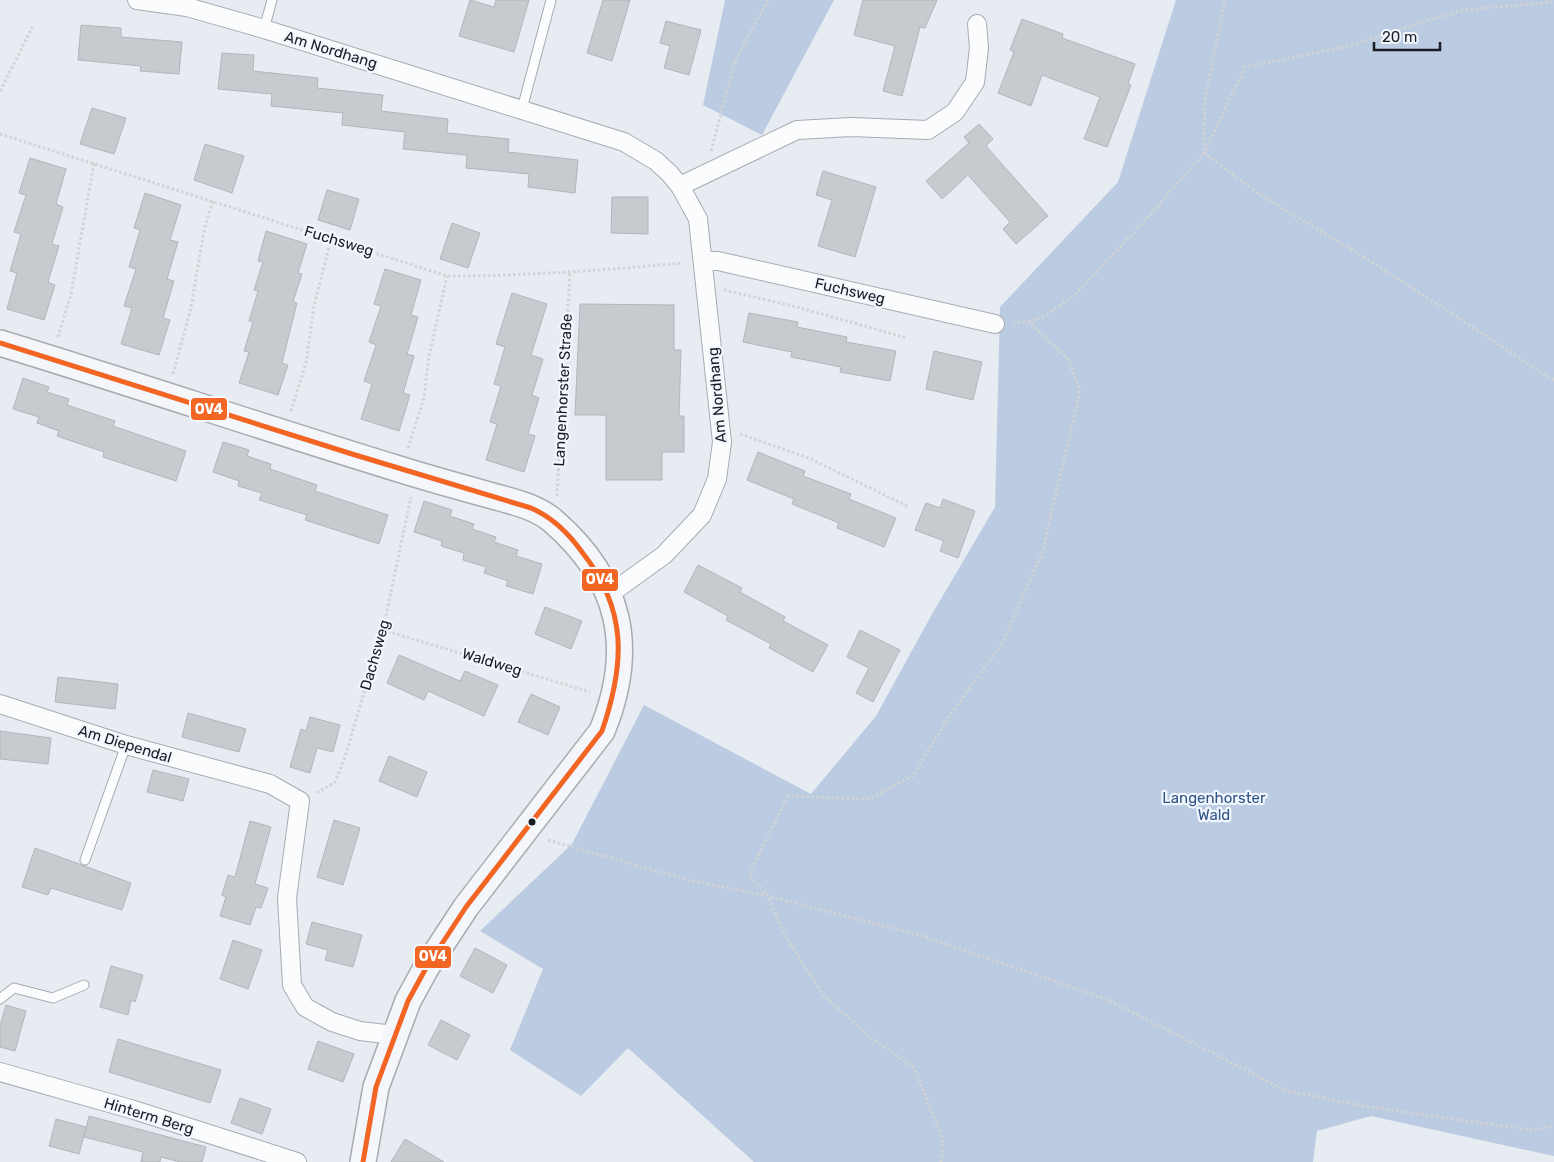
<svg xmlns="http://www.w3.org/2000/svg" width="1554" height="1162" viewBox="0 0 1554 1162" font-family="Rubik,sans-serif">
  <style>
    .forest { fill: #bbcbe2 }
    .building { fill: #c7cbd0; stroke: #b2b5ba }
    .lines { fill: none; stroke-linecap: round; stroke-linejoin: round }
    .lane-casing { stroke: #a8abb0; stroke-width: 11 }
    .street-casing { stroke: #a8abb0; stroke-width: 20 }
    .secondary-casing { stroke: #a8abb0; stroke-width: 28 }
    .path { stroke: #d2d3d5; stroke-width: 3; stroke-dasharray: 2.5 2.5; stroke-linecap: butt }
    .lane { stroke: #fbfcfd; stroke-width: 9 }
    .street { stroke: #fbfcfd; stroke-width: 18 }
    .secondary { stroke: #f4f6fa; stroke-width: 25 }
    .bus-1-casing { stroke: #f2f7ff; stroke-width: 9 }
    .bus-1 { stroke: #f26522; stroke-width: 5 }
    .bus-dot { fill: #191c20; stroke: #f2f7ff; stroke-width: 2 }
    .labels { text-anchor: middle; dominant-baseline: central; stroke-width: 4.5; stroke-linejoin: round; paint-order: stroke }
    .street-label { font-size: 15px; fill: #191c20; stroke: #f2f7ff }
    .park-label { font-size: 15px; fill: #315485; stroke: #f2f7ff }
    .line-badge { stroke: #f2f7ff; stroke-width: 2 }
    .badge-label { font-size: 14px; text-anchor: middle; font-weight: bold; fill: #fff }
  </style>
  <rect width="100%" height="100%" fill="#e7ebf2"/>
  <g class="forest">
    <polygon points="725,0 834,0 762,135 703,105"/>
    <polygon points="1176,0 1554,0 1554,1156 1371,1116 1317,1131 1313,1162 754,1162 628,1048 581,1096 510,1050 543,969 480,931 572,844 644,705 811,794 876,716 931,616 995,507 1000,307 1118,182"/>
  </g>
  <g class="building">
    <polygon points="470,0 494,7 496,0 529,0 514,52 459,36"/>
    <polygon points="603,0 630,0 612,61 587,53"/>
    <polygon points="863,0 937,0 925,28 920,27 902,96 883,91 895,46 854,35"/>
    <polygon points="1022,19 1063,34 1062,38 1135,64 1128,84 1131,85 1107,147 1084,139 1100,97 1042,75 1031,106 998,93 1014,52 1010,50"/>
    <polygon points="666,21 701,30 689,75 664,68 670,46 660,43"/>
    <polygon points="81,25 121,28 121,37 182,42 179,74 140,71 141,66 78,60"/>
    <polygon points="222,53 254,55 253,71 318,78 317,88 383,95 381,111 448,119 447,133 509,139 508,152 578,160 575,193 528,187 529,174 466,168 467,155 403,149 405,132 342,125 343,113 271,106 272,94 218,89"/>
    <polygon points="92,108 126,118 114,154 80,144"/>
    <polygon points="979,124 993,139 986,146 1048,216 1016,244 1003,229 1010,222 968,175 942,199 926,181 969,143 964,137"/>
    <polygon points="205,144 244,156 232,193 194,180"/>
    <polygon points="30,158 66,169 56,204 63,207 52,244 59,246 48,282 55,285 44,320 7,309 17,273 10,271 21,234 14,232 26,195 19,193"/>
    <polygon points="823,171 876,187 855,257 818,246 832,200 816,195"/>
    <polygon points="327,190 359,199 350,230 318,220"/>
    <polygon points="145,193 181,205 170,240 178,242 167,279 174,281 163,318 170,320 159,355 121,344 132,308 124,306 136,269 129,267 140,230 134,228"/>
    <polygon points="612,197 648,197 648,234 611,233"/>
    <polygon points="452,223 480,233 468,268 440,259"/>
    <polygon points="266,231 307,244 298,273 302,274 293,302 297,303 282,363 288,365 278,395 239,383 249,352 244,351 253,322 249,321 258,291 254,290 263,262 258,261"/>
    <polygon points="385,269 421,280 411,315 418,317 407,354 414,356 403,393 410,395 399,431 361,419 372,384 364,381 376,345 369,342 381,306 374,304"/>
    <polygon points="512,293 547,304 531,355 543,359 532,395 539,398 528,434 535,436 524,472 486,460 497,424 490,422 501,386 494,384 505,347 496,344"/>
    <polygon points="580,304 674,305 674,350 681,350 679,416 684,416 684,452 662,452 662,480 606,480 606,415 575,415"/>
    <polygon points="749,313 798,322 797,327 847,337 846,342 896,351 890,381 840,372 841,367 791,357 792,352 743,342"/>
    <polygon points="934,351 982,362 973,400 926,389"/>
    <polygon points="23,378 49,387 47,392 69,399 67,405 115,421 113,426 186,451 176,481 103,457 104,452 57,436 59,431 37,423 39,417 13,409"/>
    <polygon points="223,442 249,450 247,456 271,464 270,469 317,485 315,491 388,515 379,544 305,520 307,515 259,500 262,493 238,486 239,481 213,472"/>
    <polygon points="758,452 805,471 803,476 851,494 849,499 896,518 884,547 837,528 839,523 792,504 794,499 747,480"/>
    <polygon points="943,499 975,511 958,558 940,551 944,541 915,530 926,503 940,508"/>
    <polygon points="424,501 452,510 450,516 474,524 472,529 496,537 494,542 518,550 516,556 542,564 533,594 506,586 508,581 484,573 486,567 463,560 464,553 441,546 442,541 414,532"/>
    <polygon points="698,565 742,588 740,592 785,617 783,621 828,645 813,672 769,648 771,644 726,620 728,616 684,592"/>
    <polygon points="545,607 582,621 571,649 535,634"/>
    <polygon points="860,630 900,650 873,702 856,693 869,668 847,657"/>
    <polygon points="399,655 460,681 465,671 498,685 484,716 428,691 424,700 387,683"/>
    <polygon points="58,677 118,684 115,709 55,702"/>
    <polygon points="531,694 560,707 548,735 518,722"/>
    <polygon points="188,713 246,729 239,752 182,737"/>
    <polygon points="310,717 340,725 333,752 317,748 310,773 290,767 301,729 306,731"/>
    <polygon points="0,731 51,738 48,764 0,759"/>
    <polygon points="389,756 427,772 417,797 379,781"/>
    <polygon points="153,770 189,779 183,801 147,792"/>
    <polygon points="334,820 360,828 343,885 317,877"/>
    <polygon points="250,821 271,827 255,884 268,888 261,908 256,907 250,925 220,916 226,897 222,895 228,875 235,877"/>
    <polygon points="35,848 131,883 122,910 51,888 48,895 22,887"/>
    <polygon points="312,922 362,935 353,967 325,960 328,950 306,944"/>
    <polygon points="233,940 262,950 248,989 220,979"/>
    <polygon points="475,948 507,965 493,993 460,976"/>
    <polygon points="111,966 143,975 135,1002 131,1000 128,1015 100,1007"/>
    <polygon points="6,1005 26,1011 15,1051 0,1047 0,1026"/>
    <polygon points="441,1020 470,1035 457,1060 428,1045"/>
    <polygon points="118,1039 221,1070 210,1103 109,1072"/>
    <polygon points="318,1041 354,1054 343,1082 308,1069"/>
    <polygon points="240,1098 271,1109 262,1134 231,1123"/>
    <polygon points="89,1116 206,1147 202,1162 180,1162 161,1157 160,1162 141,1162 143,1152 84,1137"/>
    <polygon points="56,1119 86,1127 79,1154 49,1146"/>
    <polygon points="405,1139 444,1162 391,1162"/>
  </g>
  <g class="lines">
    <g class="lane-casing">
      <g id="lane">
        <polyline points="264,29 272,0"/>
        <polyline points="522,109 551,0"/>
        <polyline points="85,860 126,745"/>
        <polyline points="0,999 14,988 53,998 84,985"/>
      </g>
    </g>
    <g class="street-casing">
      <g id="street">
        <polyline points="137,0 187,7 264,29 624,142 656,161 669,173 680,186 698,219 722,442 717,479 702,515 664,555 610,594"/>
        <polyline points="680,186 797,130 851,127 928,130 955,112 975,82 979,48 977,24"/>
        <polyline points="704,261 718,261 995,324"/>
        <polyline points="0,704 126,745 270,784 300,801 287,898 292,985 305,1007 332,1022 360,1031 394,1035"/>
        <polyline points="0,1072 134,1110 297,1162"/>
      </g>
    </g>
    <g class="secondary-casing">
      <path id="secondary" d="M0,343C134,384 268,429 402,470C431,479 460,487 489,495C510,501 536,506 553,521C621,580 636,648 602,731L466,907L426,968L408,1001L376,1087L363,1162"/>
    </g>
    <g class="path">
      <polyline points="0,91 33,26"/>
      <path d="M0,134L447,276C526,276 605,270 683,263"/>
      <polyline points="1204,150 1205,99 1225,0"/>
      <polyline points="711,151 735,61 768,0"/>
      <polyline points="1204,153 1259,194 1367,259 1554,380"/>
      <polyline points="724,290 797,307 907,338"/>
      <polyline points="1013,323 1029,322 1045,316 1077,293 1149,216 1204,153 1245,67 1344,47 1463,10 1554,2"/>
      <polyline points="58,337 71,294 94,163"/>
      <polyline points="173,374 190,312 205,226 213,201"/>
      <polyline points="291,411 306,363 314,306 331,239"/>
      <polyline points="740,434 811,459 909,507"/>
      <polyline points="408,448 424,398 429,356 447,276"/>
      <polyline points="557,496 570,272"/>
      <polyline points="383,630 590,692"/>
      <polyline points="317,793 335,782 344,760 383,630 411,497"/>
      <polyline points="548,840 688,880 768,896 920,935 1108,1000 1285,1090 1363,1106 1531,1130 1554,1126"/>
      <polyline points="941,1162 943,1140 914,1068 871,1038 823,995 786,937 768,896 749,874 788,796 869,799 913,776 950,715 1003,642 1043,550 1080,391 1068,359 1029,322"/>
    </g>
    <use href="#lane" class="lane"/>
    <use href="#street" class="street"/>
    <use href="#secondary" class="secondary"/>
    <g class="bus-1-casing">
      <path id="bus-1" d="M0,343L352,454L531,508C552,517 569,534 582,552C628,610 625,664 602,731L466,907L426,968L408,1001L376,1087L363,1162"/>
    </g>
    <use href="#bus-1" class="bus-1"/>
  </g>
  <circle class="bus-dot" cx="532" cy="822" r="4.5"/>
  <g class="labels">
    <g class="street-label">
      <text transform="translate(331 50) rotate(17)">Am Nordhang</text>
      <text transform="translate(339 241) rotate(17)">Fuchsweg</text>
      <text transform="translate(850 291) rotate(13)">Fuchsweg</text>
      <text transform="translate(563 390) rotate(-87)">Langenhorster Straße</text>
      <text transform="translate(717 395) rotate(-95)">Am Nordhang</text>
      <text transform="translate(375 655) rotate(-74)">Dachsweg</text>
      <text transform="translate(492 662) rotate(17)">Waldweg</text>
      <text transform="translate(125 744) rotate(17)">Am Diependal</text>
      <text transform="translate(149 1116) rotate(17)">Hinterm Berg</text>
    </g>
    <g class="park-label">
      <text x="1214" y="798">Langenhorster<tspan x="1214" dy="17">Wald</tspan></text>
    </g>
  </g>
  <g class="line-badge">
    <rect x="190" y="397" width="38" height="24" rx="5" fill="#f26522"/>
    <rect x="581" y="568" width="38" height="24" rx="5" fill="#f26522"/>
    <rect x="414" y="945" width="38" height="24" rx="5" fill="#f26522"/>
  </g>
  <g class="badge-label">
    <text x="209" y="414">OV4</text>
    <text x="600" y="584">OV4</text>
    <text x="433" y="961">OV4</text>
  </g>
  <path d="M1374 42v8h66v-8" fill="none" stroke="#191c20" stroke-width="2.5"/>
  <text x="1382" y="42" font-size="15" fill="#191c20" stroke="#f2f7ff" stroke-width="4" paint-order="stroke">20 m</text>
</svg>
